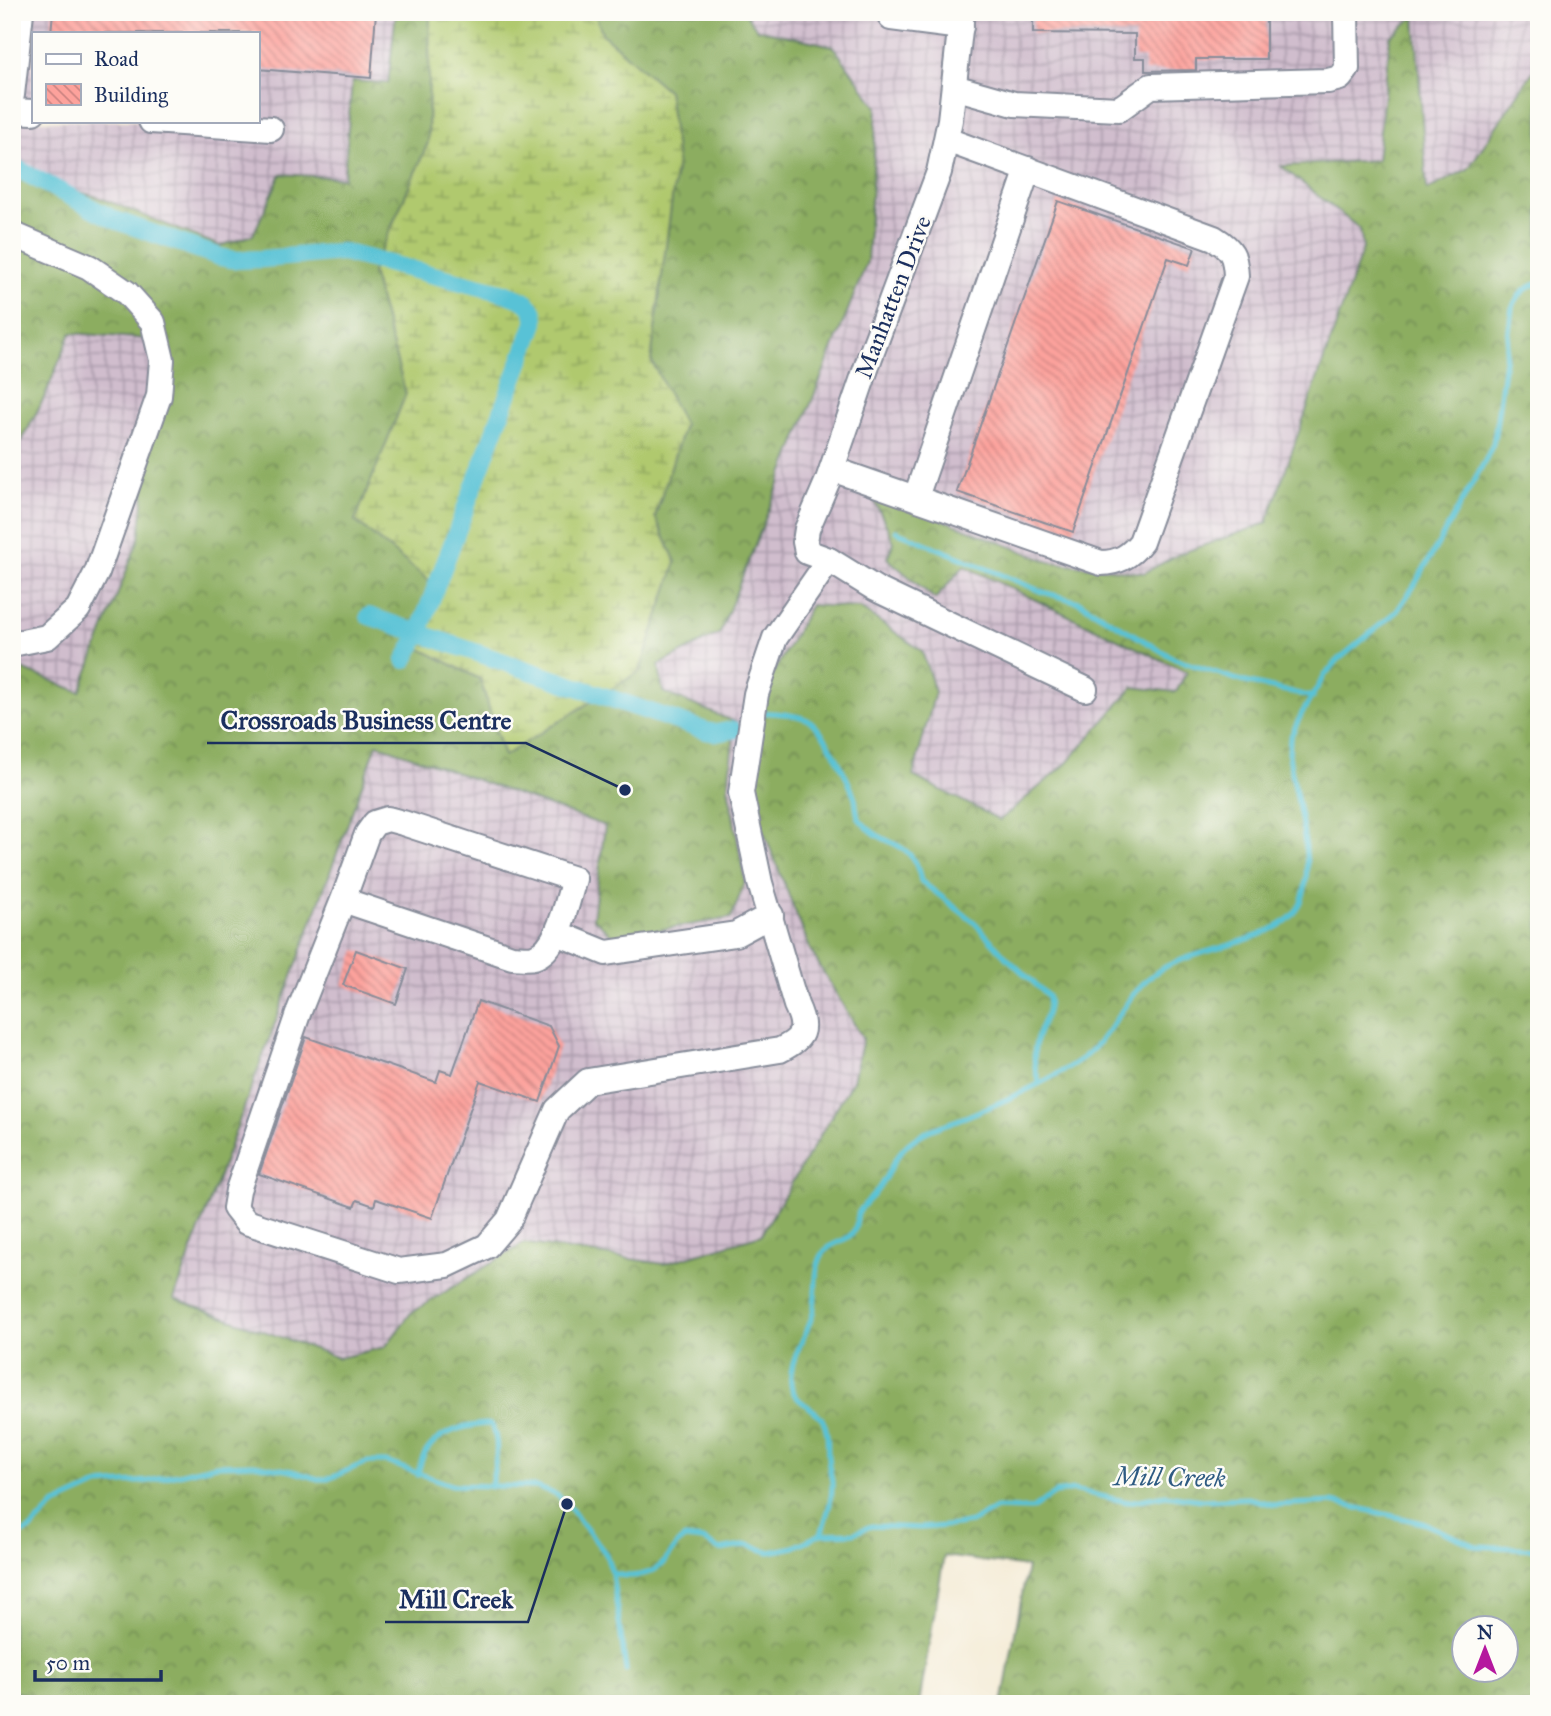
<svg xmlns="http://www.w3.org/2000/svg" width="1551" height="1716" viewBox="0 0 1551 1716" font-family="'IM FELL Great Primer',serif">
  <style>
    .industrial { fill: url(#industrial-grid); fill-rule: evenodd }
    .forest { fill: url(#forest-crowns); stroke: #546e60; stroke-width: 2; fill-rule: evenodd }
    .wetland { fill: url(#wetland-marsh); stroke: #667c66; stroke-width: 2 }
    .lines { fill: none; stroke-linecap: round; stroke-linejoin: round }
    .stream { stroke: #59c2d6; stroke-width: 5 }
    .canal { stroke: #59c2d6; stroke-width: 18 }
    .building { fill: url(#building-back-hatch) }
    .minor-casing { stroke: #888d9a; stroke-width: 28 }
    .minor { stroke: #fff; stroke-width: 24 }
    .labels { text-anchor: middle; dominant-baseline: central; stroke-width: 5; stroke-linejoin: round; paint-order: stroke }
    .street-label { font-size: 24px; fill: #1b2f5e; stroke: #fdfcf7 }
    .water-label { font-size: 26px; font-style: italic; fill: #2e5b82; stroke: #fdfcf7 }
    .leader { fill: none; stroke: #1b2f5e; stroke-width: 2.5 }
    .callout-dot { fill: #1b2f5e; stroke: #fdfcf7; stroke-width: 2.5 }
    .callout-label { font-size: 26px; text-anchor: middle; font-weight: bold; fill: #1b2f5e; stroke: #fdfcf7; stroke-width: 5; stroke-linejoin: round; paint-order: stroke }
  </style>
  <defs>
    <pattern id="industrial-grid" width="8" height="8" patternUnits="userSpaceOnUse" patternTransform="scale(1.75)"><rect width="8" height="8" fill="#d0bdcd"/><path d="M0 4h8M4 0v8" fill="none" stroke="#a89aaa"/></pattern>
    <pattern id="forest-crowns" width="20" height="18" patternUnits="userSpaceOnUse" patternTransform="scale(1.75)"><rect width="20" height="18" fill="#8cad61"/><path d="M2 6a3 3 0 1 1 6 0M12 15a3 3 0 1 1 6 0" fill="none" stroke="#728d53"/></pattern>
    <pattern id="wetland-marsh" width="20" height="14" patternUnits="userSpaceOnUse" patternTransform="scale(1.75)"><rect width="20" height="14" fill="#b0c96e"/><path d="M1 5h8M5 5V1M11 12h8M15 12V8" fill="none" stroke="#8ea45e"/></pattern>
    <pattern id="building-back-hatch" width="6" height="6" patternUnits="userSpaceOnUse" patternTransform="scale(1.75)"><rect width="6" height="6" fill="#fda29c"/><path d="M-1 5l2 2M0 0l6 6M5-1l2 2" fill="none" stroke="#cc8482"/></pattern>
  </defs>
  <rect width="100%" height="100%" fill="#fdfcf7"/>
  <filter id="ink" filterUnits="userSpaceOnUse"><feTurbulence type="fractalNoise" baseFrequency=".0143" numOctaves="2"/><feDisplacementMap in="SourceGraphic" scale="14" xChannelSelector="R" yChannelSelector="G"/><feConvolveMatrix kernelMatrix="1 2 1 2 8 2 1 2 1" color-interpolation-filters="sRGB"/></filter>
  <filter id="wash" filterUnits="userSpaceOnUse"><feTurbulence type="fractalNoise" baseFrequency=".00686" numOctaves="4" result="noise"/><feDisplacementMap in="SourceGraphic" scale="28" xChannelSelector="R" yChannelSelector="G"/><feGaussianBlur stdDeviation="1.57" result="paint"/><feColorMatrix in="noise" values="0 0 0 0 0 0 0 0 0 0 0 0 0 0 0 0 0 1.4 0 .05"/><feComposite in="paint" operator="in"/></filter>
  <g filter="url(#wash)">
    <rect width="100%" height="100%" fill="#f4ebd5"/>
    <path class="industrial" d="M12,12H1539V154L1363,249L1222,652L822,1131L761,1235L577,1290L404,1369L12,1350ZM33,33H257V121H33Z"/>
    <path class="forest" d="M396,12H430L428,143L372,272L406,394L355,521L438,587L414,645L480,679L504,756L676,562L655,517L684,425L651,360L677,160L668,91L603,35L594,12H744L757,29L833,46L877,107L867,262L720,633L659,665L663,692L735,722L728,787L745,882L731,918L614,937L593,918L605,826L377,744L174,1299L339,1358L385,1347L411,1313L524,1243L664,1264L761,1235L853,1080L863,1039L811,951L749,795L770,679L811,605L860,608L922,651L935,692L913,776L1000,820L1067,763L1133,687L1176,692L1187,672L964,566L935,599L887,558L894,542L870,491L1050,562L1144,573L1179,554L1267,523L1363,248L1360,229L1281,166L1377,160L1390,37L1415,16L1427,190L1468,169L1539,62V1704H1002L1027,1567L944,1556L919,1704H59L12,1691V665L80,692L139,538L161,340L71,333L44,398L16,452L12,451V174L98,197L220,246L253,235L281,174L344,178L352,81L388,83ZM1464,1628H1506V1670H1464Z"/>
    <polygon class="wetland" points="430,12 594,12 603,35 668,91 677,160 651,360 684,425 655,517 676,562 640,671 504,756 480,679 413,645 437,587 355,521 406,394 372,272 428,143"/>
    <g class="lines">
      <g class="stream">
        <polyline points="896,531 1043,592 1079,602 1175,659 1241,681 1313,697"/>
        <path d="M763,713C773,712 801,715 810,721C827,734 846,775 854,795C857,803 855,813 860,820C884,850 913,836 921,881L974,922L1007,958L1048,996C1051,1013 1039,1026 1036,1041C1033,1055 1034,1069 1039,1082"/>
        <path d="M418,1475C423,1438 452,1427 486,1424L491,1425C502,1443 494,1467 491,1487"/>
        <path d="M821,1534C826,1517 833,1500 832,1482C831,1473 828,1464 828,1455C827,1442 829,1431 822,1419C815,1407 797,1404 792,1389C785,1364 807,1337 813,1313C817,1294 813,1272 822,1255C829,1241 849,1243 855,1229C857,1224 856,1218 858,1214C862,1205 870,1200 875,1193C888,1178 892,1158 908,1144C926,1128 949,1124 970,1115C1007,1100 1048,1082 1081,1059C1114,1036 1124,993 1158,971C1190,949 1279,942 1298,908C1320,870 1294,797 1289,755L1290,738L1302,713L1325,675L1338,660L1397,611L1414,586L1485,461L1493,444L1496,427L1512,308C1518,295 1524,288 1539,283"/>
        <polyline points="12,1538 31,1529 54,1505 98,1485 149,1481 216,1465 254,1464 292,1471 318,1479 328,1479 367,1462 386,1462 452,1485 537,1487 557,1495 567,1504 606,1554 612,1573 626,1670"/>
        <path d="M612,1573C631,1579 653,1576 666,1560C673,1552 675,1543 685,1538L703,1540L720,1550L748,1545L770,1552L794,1547L821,1534L854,1533L871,1526L921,1528L957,1525L971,1522L996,1508L1032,1509L1055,1493L1074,1490L1128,1502L1166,1495L1202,1500L1248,1498L1275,1505L1332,1502L1423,1523L1476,1546L1539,1549"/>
      </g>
      <g class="canal">
        <path d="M12,166L115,220L220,257L235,260L263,259L342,252L501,292C518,298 537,302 535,323L416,640L405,660"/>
        <polyline points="369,616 706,731 716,733 733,730"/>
      </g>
    </g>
    <g id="blocks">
      <g class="building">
        <polygon points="53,12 376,12 371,78 257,69 257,33 51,33"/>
        <polygon points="1033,12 1266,12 1266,59 1196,59 1196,70 1145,71 1145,58 1135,58 1135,34 1033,33"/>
        <polygon points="1058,201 1195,248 1189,265 1168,258 1073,532 957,492"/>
        <polygon points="356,950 408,969 396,1004 343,985"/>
        <polygon points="478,1001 549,1026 559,1046 540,1102 480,1081 432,1218 376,1199 374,1206 357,1200 354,1207 259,1174 306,1037 436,1082 440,1070 452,1074"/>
      </g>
    </g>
  </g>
  <g filter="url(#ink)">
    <use href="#blocks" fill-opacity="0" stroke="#888d9a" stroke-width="2"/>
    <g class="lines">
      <g class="minor-casing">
        <g id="minor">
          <polyline points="891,12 891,18 961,27"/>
          <polyline points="962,12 950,120 939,172 870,357 828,480 807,529 805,542 807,552 829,560 876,589 1085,689"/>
          <polyline points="954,87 1014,104 1119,109 1151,86 1328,81 1340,78 1347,69 1346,12"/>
          <polyline points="12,95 21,12"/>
          <polyline points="12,111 33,112"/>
          <polyline points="151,121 271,129"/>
          <polyline points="12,234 89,267 127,293 153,322 162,360 159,396 97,572 78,609 47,637 12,644"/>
          <path d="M832,469L1101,563C1119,563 1131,555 1141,542L1236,276C1235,255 1232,249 1214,238L947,140"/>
          <polyline points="916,497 1028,169"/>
          <path d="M343,900L512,957C519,957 527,959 534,957C559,949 567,901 574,879L403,823L388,819L375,823L367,834L343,900L299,1011L238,1190L235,1208L246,1222L399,1271L447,1265L487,1246L509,1220L557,1110L588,1081L780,1050C803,1039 808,1030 796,1005L760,883L741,793L756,694L775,638L829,560"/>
          <polyline points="557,933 606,953 736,934 771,915"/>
        </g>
      </g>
      <use href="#minor" class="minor"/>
    </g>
  </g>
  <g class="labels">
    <g class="street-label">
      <text transform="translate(893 297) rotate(-69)">Manhatten Drive</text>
    </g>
    <g class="water-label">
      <text transform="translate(1170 1477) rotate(1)">Mill Creek</text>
    </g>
  </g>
  <path class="leader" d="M625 790L526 743H207M567 1504L528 1622H385"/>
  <g class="callout-dot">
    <circle cx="625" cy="790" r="7"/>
    <circle cx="567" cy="1504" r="7"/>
  </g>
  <g class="callout-label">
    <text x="366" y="729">Crossroads Business Centre</text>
    <text x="456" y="1608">Mill Creek</text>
  </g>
  <rect width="1551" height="1716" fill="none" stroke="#fdfcf7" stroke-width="42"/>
  <rect x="32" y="32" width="228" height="91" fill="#fdfcf7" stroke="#a3aaba" stroke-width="2"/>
  <rect x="46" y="54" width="35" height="10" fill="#ffffff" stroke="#a3aaba" stroke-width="2"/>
  <text x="94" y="66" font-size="21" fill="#1b2f5e">Road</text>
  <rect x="46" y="84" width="35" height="21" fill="url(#building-back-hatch)" stroke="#a3aaba" stroke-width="2"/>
  <text x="94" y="102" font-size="21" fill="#1b2f5e">Building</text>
  <g transform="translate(1485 1649)"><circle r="33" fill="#fdfcf7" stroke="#a3aaba" stroke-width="2"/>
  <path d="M0-5L12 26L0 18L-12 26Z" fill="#b5179e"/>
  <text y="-10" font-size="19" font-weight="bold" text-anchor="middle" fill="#1b2f5e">N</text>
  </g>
  <path d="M35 1670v10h126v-10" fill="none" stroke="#1b2f5e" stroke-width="3.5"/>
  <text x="46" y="1670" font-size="21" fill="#1b2f5e" stroke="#fdfcf7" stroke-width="5" paint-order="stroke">50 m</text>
</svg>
